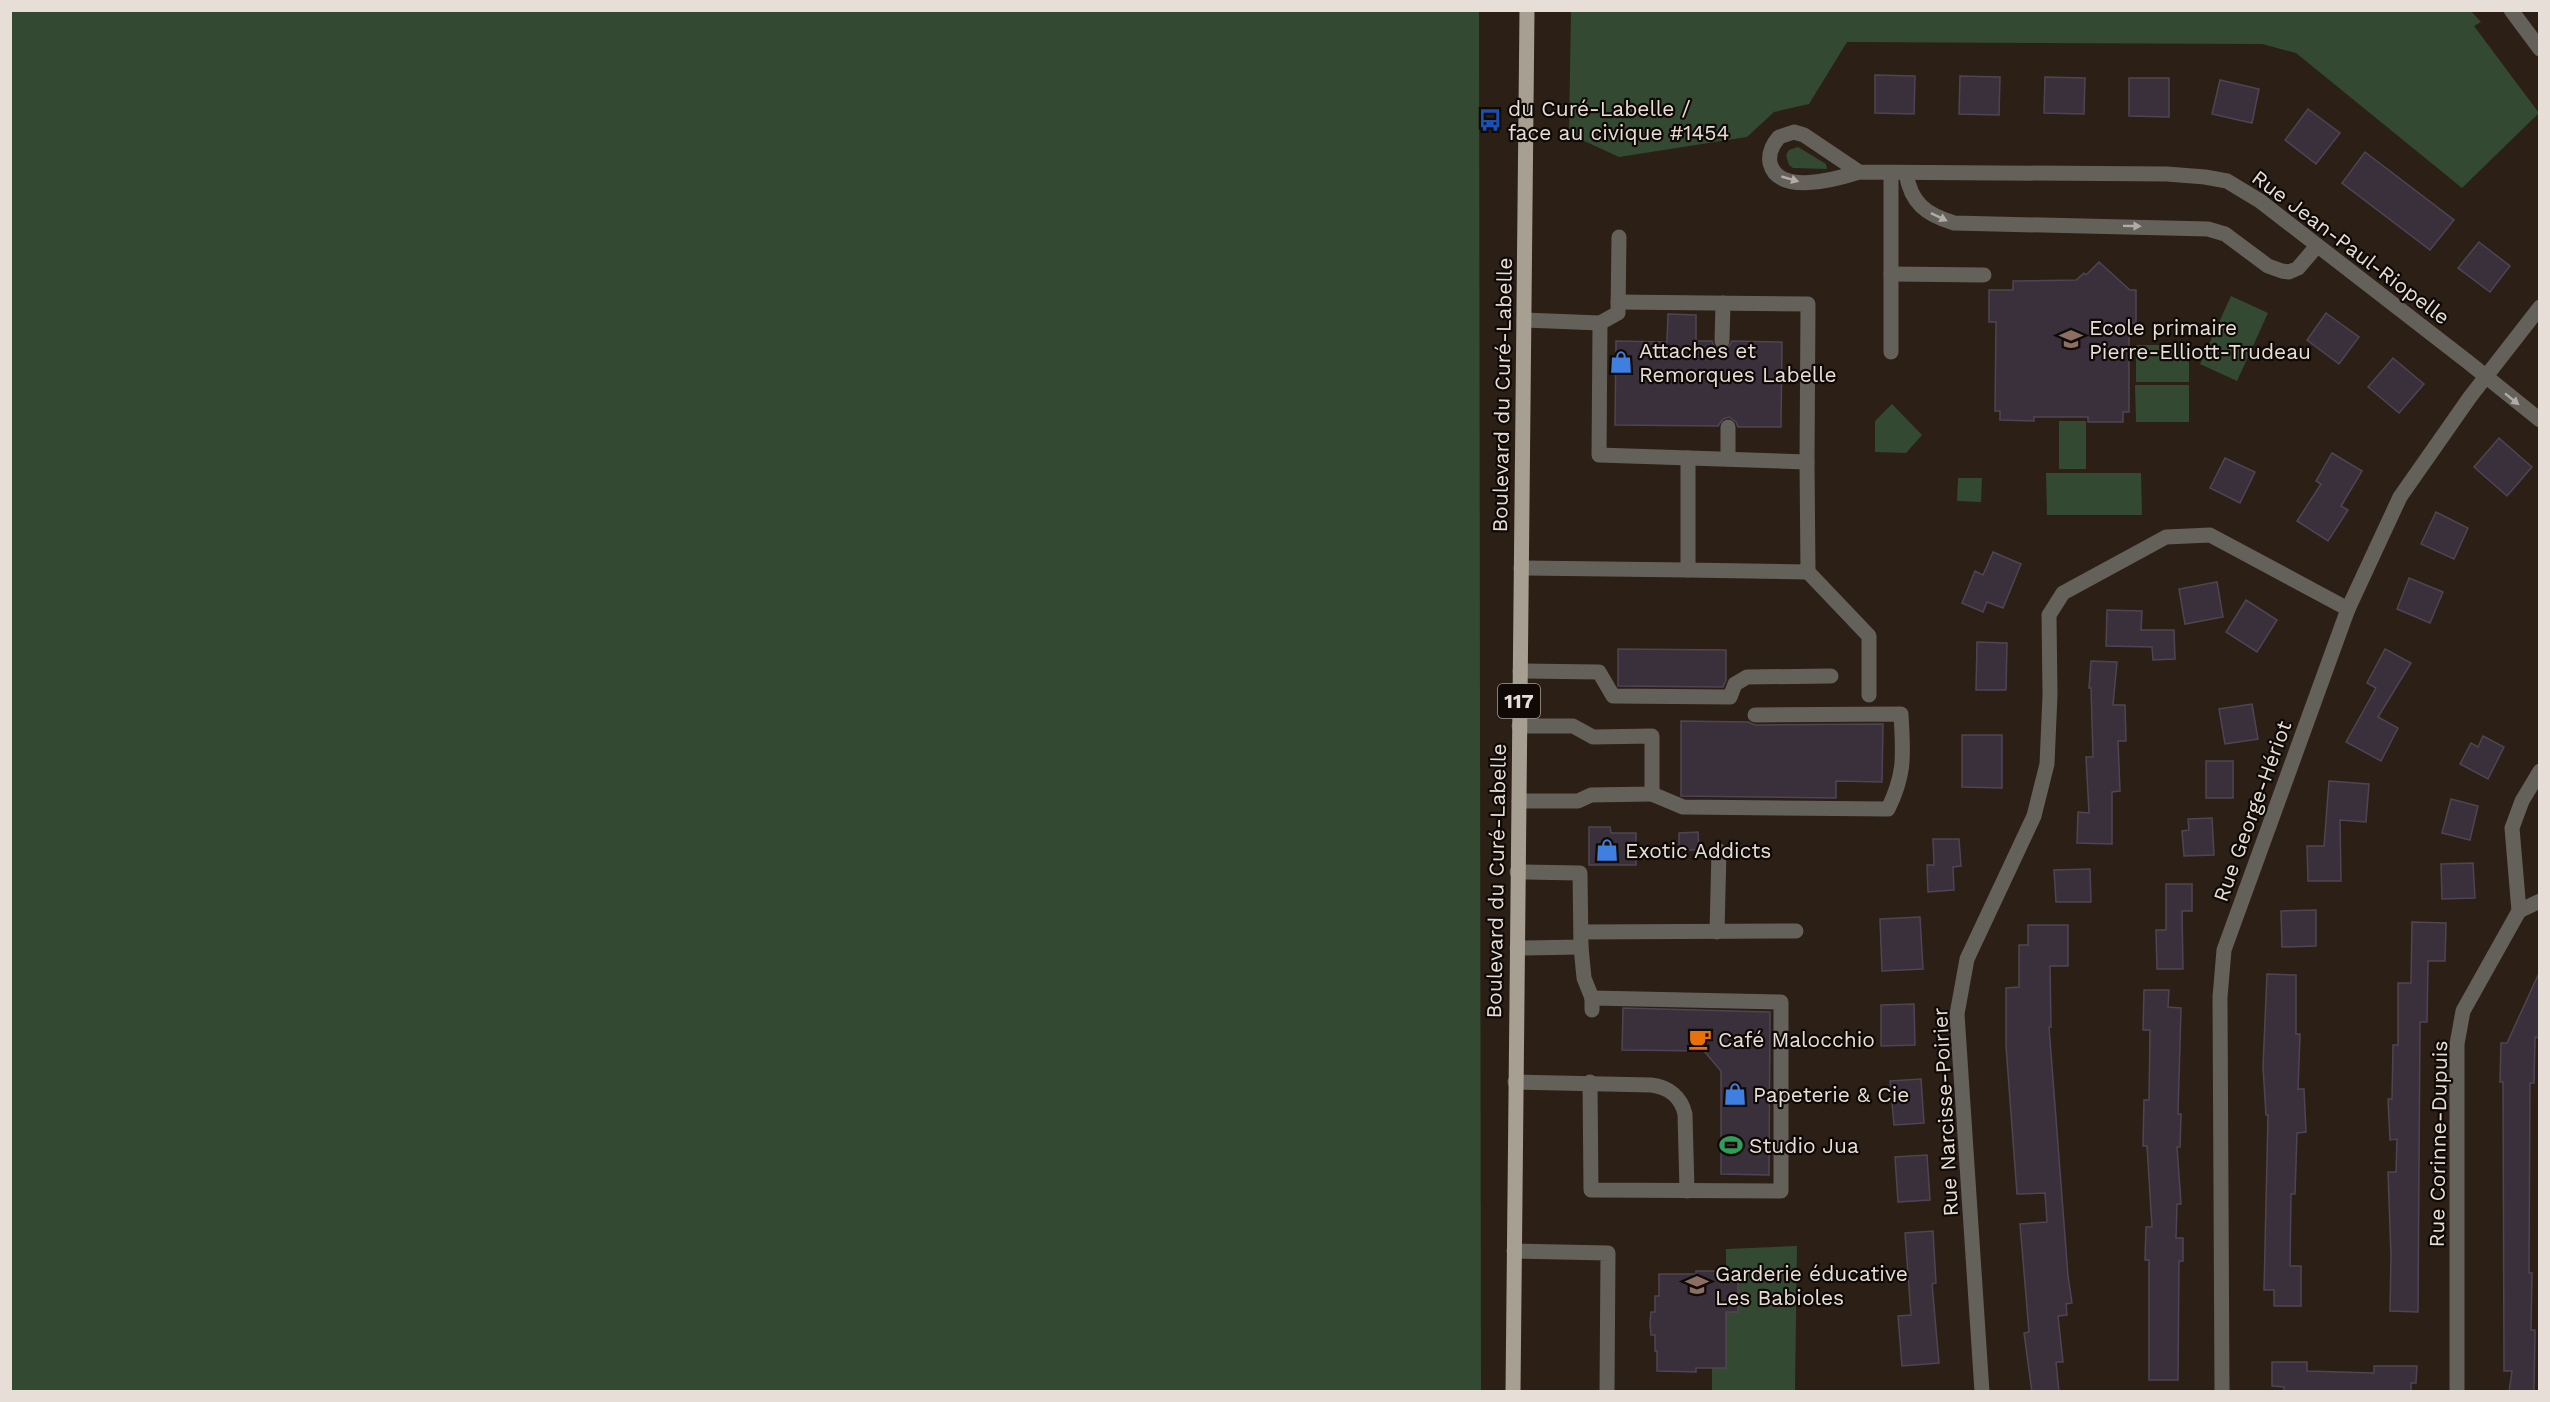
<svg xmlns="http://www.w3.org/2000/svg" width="2550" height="1402" viewBox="0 0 2550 1402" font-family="'Work Sans',sans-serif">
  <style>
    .green { fill: #344931 }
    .building { fill: #39303c; stroke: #4f4552; stroke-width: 1.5 }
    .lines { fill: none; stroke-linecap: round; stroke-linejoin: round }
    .minor { stroke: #64605a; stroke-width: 15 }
    .major { stroke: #a79f92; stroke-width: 15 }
    .oneway { fill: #b3aca6 }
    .labels { text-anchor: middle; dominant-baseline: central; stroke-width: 4.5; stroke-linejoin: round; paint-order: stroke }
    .shield { fill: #100a07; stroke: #a69e99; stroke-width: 1.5 }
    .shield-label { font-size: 20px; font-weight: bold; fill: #e7ded8 }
    .poi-label { font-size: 21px; fill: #e7ded8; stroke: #100a07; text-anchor: start }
    .street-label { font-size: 21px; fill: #e7ded8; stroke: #100a07 }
  </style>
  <rect width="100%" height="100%" fill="#2b1f16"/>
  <g class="green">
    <polygon points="10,11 1479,11 1481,1391 11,1391"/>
    <polygon points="1571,11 2471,11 2481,22 2474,26 2539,113 2462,188 2296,53 2262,44 1847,42 1809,104 1774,112 1747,137 1619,157 1569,134"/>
    <polygon points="1798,147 1826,164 1827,169 1793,168 1789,165 1786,155 1789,150"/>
    <polygon points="2231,296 2268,313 2237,381 2200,364"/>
    <rect x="2136" y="345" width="53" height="37"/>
    <polygon points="2135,385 2189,385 2189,422 2136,422"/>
    <polygon points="1892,404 1922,435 1906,453 1875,452 1875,421"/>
    <rect x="2059" y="421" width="27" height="48"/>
    <polygon points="2046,473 2141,473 2142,515 2047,515"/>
    <polygon points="1958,478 1982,478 1981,502 1957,501"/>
    <polygon points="1797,1246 1795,1391 1712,1391 1712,1368 1726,1368 1726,1312 1738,1312 1738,1282 1726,1282 1726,1249"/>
  </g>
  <g class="building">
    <polygon points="1875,75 1915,76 1914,114 1875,113"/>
    <polygon points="1960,76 2000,77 1999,115 1959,114"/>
    <polygon points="2045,77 2085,78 2084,114 2044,113"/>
    <polygon points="2129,78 2169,78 2169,117 2129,116"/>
    <polygon points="2220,80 2259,89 2252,123 2212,114"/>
    <polygon points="2308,109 2340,133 2316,164 2285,140"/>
    <polygon points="2365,152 2454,220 2430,250 2342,183"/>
    <polygon points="2479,242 2510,266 2490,292 2458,268"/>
    <polygon points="2099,262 2130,290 2136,290 2136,323 2129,323 2129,412 2123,412 2123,422 2088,422 2088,417 2034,417 2034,421 2000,420 2000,411 1995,411 1996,322 1989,322 1989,290 2013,290 2013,281 2076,280 2084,273 2086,275"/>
    <polygon points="2326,313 2359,337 2339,364 2307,340"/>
    <polygon points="1668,314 1696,315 1696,341 1712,341 1714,346 1721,351 1727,349 1732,341 1782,342 1781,427 1738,427 1736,422 1729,417 1723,419 1718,426 1615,425 1616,341 1667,342"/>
    <polygon points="2393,358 2424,384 2399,413 2368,387"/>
    <polygon points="2499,438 2532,467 2507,496 2474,467"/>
    <polygon points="2332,453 2362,471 2341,506 2348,510 2328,541 2297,521 2321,484 2316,481"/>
    <polygon points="2225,458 2255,472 2240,503 2210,488"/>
    <polygon points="2436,512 2468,528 2454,559 2421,544"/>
    <polygon points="1993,552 2021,564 2003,608 1987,602 1983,612 1962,603 1975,571 1983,575"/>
    <polygon points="2409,578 2443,592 2430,623 2397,609"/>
    <polygon points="2217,582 2223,617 2185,624 2179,589"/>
    <polygon points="2246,600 2277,620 2257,652 2226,632"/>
    <polygon points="2107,610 2142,611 2141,630 2174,630 2175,659 2153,660 2152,647 2106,646"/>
    <polygon points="1977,642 2007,643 2006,690 1976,690"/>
    <polygon points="1618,649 1726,650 1726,680 1723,687 1618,686"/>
    <polygon points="2385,649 2411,663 2378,717 2398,728 2381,761 2346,742 2376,688 2367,683"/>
    <polygon points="2091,661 2117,662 2113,705 2125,705 2126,741 2118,741 2120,791 2112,792 2112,844 2077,843 2078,812 2089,813 2086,757 2093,757 2091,688 2089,688"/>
    <polygon points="2252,704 2258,739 2225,744 2219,709"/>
    <polygon points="1681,721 1748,722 1755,725 1883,724 1882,782 1836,781 1836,798 1681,796"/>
    <polygon points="1962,735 2002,735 2002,788 1962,787"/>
    <polygon points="2483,736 2504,747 2488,779 2460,764 2471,743 2478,747"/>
    <rect x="2206" y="761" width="27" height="37"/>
    <polygon points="2329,781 2369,784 2366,822 2340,820 2341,881 2308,881 2307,846 2324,846"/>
    <polygon points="2451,799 2478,806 2470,840 2442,833"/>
    <polygon points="2212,818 2214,855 2184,856 2182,831 2189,830 2188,819"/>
    <polygon points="1589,827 1610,827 1611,833 1636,833 1636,865 1589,865"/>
    <polygon points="1698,832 1699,850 1679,850 1679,833"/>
    <polygon points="1933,839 1959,839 1961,866 1953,867 1954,890 1928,892 1927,865 1934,865"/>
    <polygon points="2473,863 2475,898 2442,899 2441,864"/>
    <polygon points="2090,869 2091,902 2056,902 2054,870"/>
    <polygon points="2166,884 2192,884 2192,911 2182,911 2183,969 2157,969 2156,930 2166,930"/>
    <polygon points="2316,910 2316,946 2282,947 2281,911"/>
    <polygon points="1920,917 1923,969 1882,971 1880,919"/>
    <polygon points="2412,922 2446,923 2445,961 2428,961 2427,1022 2420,1022 2418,1312 2390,1311 2391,1256 2388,1172 2396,1172 2397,1139 2390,1140 2388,1099 2392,1099 2393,1045 2398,1045 2398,983 2411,983"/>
    <polygon points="2028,925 2068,925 2068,966 2050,966 2051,1027 2049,1027 2068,1276 2072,1303 2066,1304 2067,1315 2058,1316 2063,1362 2056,1362 2059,1392 2032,1392 2024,1333 2029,1332 2020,1224 2047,1222 2045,1193 2017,1194 2006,1046 2006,988 2019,987 2019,945 2028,945"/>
    <polygon points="2540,971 2540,1038 2535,1037 2534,1083 2530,1083 2529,1273 2532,1273 2531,1330 2535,1330 2534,1392 2509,1392 2512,1371 2504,1371 2503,1082 2500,1082 2501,1043 2507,1043"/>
    <polygon points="2267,974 2296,975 2296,1034 2300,1034 2298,1089 2304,1089 2306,1132 2297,1133 2295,1194 2291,1194 2290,1266 2301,1266 2301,1306 2274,1306 2274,1290 2264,1290 2268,1115 2266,1115 2263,1067"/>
    <polygon points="2144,990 2169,990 2168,1007 2181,1008 2178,1114 2181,1114 2180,1147 2177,1147 2181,1204 2177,1204 2176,1238 2183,1238 2183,1261 2179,1261 2178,1380 2149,1380 2149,1260 2145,1260 2146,1227 2152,1227 2147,1146 2143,1146 2144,1100 2149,1100 2150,1030 2143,1030"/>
    <polygon points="1914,1004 1915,1045 1881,1046 1881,1005"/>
    <polygon points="1623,1008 1770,1012 1769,1175 1721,1174 1721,1071 1704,1051 1622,1050"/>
    <polygon points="1921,1079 1924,1123 1894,1125 1890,1081"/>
    <polygon points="1927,1155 1930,1200 1898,1202 1895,1157"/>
    <polygon points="1933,1231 1936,1283 1932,1284 1939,1363 1902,1366 1898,1316 1911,1315 1905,1233"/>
    <polygon points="1696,1271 1726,1271 1726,1282 1738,1282 1738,1312 1726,1312 1726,1368 1696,1368 1696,1372 1657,1371 1657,1351 1655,1351 1655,1335 1651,1335 1650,1323 1651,1312 1655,1312 1655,1296 1659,1296 1659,1274 1696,1274"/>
    <polygon points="2272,1362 2307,1362 2307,1371 2374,1373 2374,1366 2417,1366 2416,1383 2411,1383 2411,1392 2284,1392 2284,1387 2272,1386"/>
  </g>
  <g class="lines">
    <g class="minor">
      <polyline points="2511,10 2540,49"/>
      <path d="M1859,172L1804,135L1794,132L1779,137C1773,144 1768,152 1770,163C1778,196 1837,179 1859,172L2167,174L2205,177L2227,181L2260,201L2468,362L2540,420"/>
      <polyline points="1891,173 1891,352"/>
      <path d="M1906,173C1911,203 1925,214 1954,223L2208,229L2225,234L2268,266L2282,271L2289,272L2298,268L2317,246"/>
      <polyline points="1891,274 1984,275"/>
      <polyline points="1524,320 1600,323 1599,455 1807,462 1808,304 1618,302"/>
      <polyline points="1600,323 1618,313 1619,237"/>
      <polyline points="1722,341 1723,303"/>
      <polyline points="1688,458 1688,570 1808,572 1807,462"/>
      <polyline points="1728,459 1728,427"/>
      <polyline points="1521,568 1688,570"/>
      <polyline points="1808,572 1869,636 1869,695"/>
      <polyline points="1520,671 1599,672 1613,696 1730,697 1735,684 1747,677 1831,676"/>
      <path d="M1652,794L1683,807L1888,809C1906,772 1903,754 1901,714L1755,715"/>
      <polyline points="1519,801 1578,801 1591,795 1652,794 1652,736 1593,737 1573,726 1519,726"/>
      <polyline points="2519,911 2540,901"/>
      <polyline points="1581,932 1796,931"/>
      <polyline points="1717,932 1719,851"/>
      <polyline points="1581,947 1584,978 1592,998"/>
      <polyline points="1517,948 1581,947 1580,873 1517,872"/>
      <path d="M1515,1082L1651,1085C1669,1087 1681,1097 1685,1114L1687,1191"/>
      <polyline points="1590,1082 1591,1190 1781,1191 1781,1002 1592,998 1592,1010"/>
      <polyline points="1514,1251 1608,1253 1607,1392"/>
      <polyline points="1982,1392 1957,1014 1967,959 2034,816 2047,764 2050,695 2049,615 2063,593 2166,537 2210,535 2348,609"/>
      <polyline points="2222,1392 2220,997 2224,950 2348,609 2400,497 2470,397 2540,307"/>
      <polyline points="2457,1392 2457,1044 2463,1011 2519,911 2512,828 2522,801 2540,771"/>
    </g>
    <polyline class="major" points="1513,1392 1527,10"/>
  </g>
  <defs><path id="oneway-solid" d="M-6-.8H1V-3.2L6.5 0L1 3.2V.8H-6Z" transform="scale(1.5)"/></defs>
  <g class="oneway">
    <use href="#oneway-solid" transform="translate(1790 179) rotate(16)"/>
    <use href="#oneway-solid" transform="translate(1939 217) rotate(26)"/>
    <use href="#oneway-solid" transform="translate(2132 226) rotate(1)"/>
    <use href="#oneway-solid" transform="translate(2512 399) rotate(39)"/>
  </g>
  <defs>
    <g id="bus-bare" transform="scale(1.8)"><path d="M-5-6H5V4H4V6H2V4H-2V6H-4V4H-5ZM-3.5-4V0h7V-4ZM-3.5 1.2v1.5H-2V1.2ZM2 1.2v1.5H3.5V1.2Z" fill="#1a4fb4" stroke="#100a07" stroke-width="2.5" paint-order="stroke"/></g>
    <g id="school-bare" transform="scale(1.8)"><path d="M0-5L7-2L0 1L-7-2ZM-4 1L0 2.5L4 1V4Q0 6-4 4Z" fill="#8d6e63" stroke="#100a07" stroke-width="2.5" paint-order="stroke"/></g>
    <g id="shop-bare" transform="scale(1.8)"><path d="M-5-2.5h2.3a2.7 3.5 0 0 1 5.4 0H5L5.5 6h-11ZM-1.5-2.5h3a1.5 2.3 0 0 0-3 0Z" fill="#3f7fe0" stroke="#100a07" stroke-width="2.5" paint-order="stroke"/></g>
    <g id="cafe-bare" transform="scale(1.8)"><path d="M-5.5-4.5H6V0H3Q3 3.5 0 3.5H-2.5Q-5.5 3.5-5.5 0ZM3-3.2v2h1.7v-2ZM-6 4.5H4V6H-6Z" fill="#e8710a" stroke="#100a07" stroke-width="2.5" paint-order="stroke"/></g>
    <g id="stadium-bare" transform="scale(1.8)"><path d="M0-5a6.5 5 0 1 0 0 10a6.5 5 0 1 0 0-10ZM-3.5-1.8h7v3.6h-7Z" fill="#2e9e5b" stroke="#100a07" stroke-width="2.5" paint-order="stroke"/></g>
  </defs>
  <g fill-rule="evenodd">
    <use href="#bus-bare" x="1490" y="120"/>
    <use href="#school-bare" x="2071" y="339"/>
    <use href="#shop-bare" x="1621" y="362"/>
    <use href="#shop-bare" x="1607" y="850"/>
    <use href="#cafe-bare" x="1700" y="1039"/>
    <use href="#shop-bare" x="1735" y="1094"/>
    <use href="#stadium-bare" x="1731" y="1145"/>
    <use href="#school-bare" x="1697" y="1285"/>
  </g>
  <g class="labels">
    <rect class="shield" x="1498" y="684" width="42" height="34" rx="4.5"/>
    <g class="shield-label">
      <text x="1519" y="701">117</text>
    </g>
    <g class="poi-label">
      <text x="1508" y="108">du Curé-Labelle /<tspan x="1508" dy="24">face au civique #1454</tspan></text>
      <text x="2089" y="327">Ecole primaire<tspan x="2089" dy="24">Pierre-Elliott-Trudeau</tspan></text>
      <text x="1639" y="350">Attaches et<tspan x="1639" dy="24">Remorques Labelle</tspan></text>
      <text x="1625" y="850">Exotic Addicts</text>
      <text x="1718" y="1039">Café Malocchio</text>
      <text x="1753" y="1094">Papeterie &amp; Cie</text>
      <text x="1749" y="1145">Studio Jua</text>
      <text x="1715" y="1273">Garderie éducative<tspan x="1715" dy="24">Les Babioles</tspan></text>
    </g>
    <g class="street-label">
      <text transform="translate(2351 247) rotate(37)">Rue Jean-Paul-Riopelle</text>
      <text transform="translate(1502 395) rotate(-89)">Boulevard du Curé-Labelle</text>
      <text transform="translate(2252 811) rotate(-70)">Rue George-Hériot</text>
      <text transform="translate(1496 881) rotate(-89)">Boulevard du Curé-Labelle</text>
      <text transform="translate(1945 1112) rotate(-93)">Rue Narcisse-Poirier</text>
      <text transform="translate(2438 1144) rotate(-89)">Rue Corinne-Dupuis</text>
    </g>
  </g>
  <rect width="2550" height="1402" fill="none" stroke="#e7ded8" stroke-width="24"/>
</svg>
